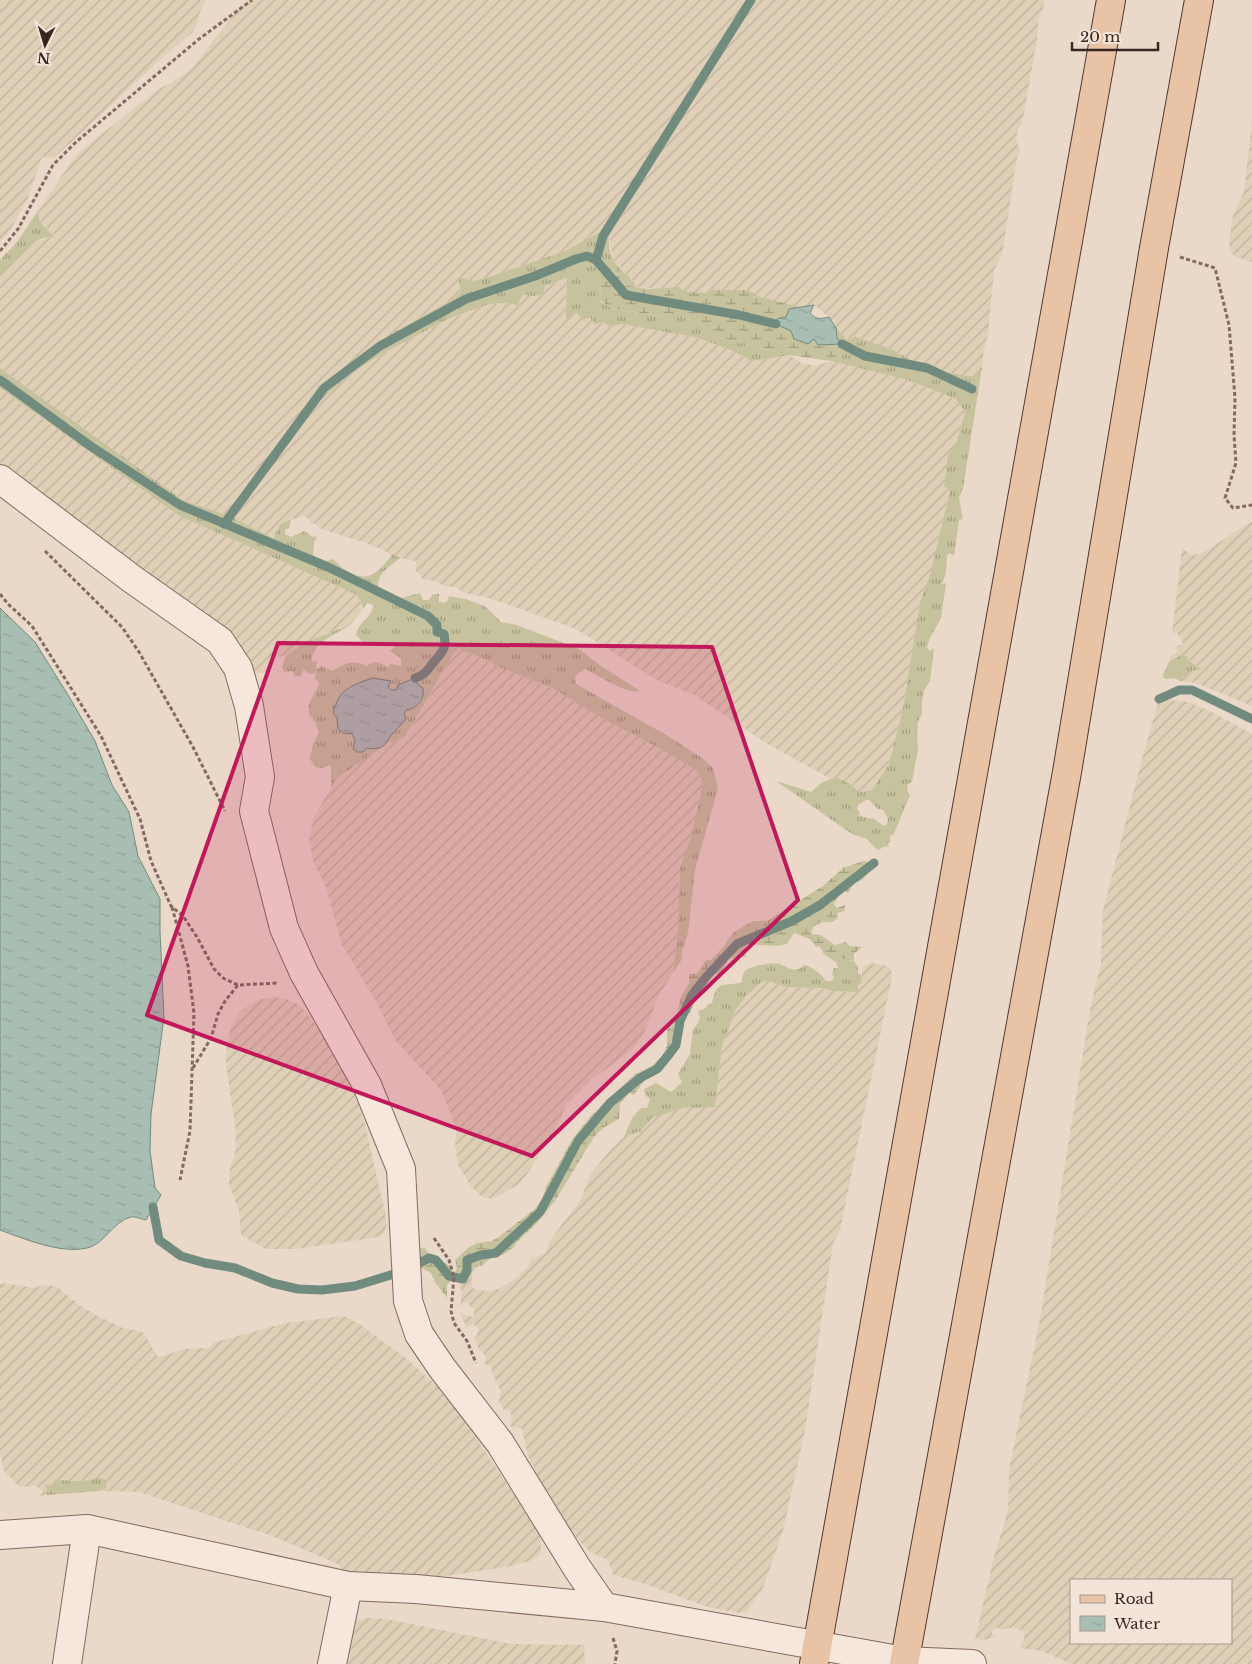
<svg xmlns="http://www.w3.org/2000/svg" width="1252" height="1664" viewBox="0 0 1252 1664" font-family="'Libre Baskerville',serif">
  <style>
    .farmland { fill: url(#farmland-furrows); fill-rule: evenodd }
    .grass { fill: url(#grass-tufts); fill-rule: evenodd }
    .wetland { fill: url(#wetland-marsh) }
    .water { fill: url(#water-ripples); stroke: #718c7f }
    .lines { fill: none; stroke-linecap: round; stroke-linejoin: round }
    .stream { stroke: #718c7f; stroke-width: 9 }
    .minor-casing { stroke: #846a60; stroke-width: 30 }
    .major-casing { stroke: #533a33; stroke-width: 30 }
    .path { stroke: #846a60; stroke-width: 3; stroke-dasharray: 4 2.5; stroke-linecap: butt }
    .minor { stroke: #f5e7db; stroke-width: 28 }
    .major { stroke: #e8c3a6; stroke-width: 28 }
    .marked { fill: #c2185b; fill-opacity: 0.2; stroke: #c2185b; stroke-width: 4; stroke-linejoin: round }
  </style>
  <defs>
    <pattern id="farmland-furrows" width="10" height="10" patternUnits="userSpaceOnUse" patternTransform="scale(1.25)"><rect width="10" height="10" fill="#dfcfb7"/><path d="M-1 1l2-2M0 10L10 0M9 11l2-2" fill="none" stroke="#c0b29d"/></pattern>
    <pattern id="grass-tufts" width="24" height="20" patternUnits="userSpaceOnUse" patternTransform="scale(1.25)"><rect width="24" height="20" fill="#c7c29e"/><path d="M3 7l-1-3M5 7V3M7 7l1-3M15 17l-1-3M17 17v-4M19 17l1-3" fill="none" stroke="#a29e80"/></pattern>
    <pattern id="wetland-marsh" width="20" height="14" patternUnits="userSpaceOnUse" patternTransform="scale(1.25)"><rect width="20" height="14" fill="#c7c29e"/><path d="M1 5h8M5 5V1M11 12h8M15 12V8" fill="none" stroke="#a29e80"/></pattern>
    <pattern id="water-ripples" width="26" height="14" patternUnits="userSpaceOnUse" patternTransform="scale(1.25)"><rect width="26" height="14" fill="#a9beb3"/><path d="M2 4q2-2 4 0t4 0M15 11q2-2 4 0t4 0" fill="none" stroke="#92a39a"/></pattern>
  </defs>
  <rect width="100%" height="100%" fill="#ead8c9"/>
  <g class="farmland">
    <polygon points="0,0 206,0 199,14 198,23 194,28 193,32 163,57 55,157 49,158 42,157 28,198 10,231 0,242"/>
    <polygon points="252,0 1044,0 1043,9 1039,18 1037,39 1022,124 1018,129 1016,139 1020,151 1017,158 1002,255 994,270 988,334 984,349 982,367 975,376 967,376 927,368 891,349 854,336 851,341 846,339 836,328 829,317 814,305 800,307 781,303 760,297 747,290 713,290 706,293 684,291 668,287 662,289 636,287 629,275 622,272 620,266 613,260 608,229 565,251 492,276 474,281 458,277 461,292 450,301 396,331 348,376 380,355 450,318 489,304 505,303 518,305 522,295 535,296 545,286 567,278 566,318 578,313 590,316 610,327 622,324 699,338 733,351 752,361 789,355 801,363 816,366 831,361 904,379 956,399 965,412 956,444 948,456 950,489 930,575 920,602 903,708 889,764 872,790 859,792 850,784 836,777 831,779 766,743 694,695 657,680 576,629 489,598 464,593 456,587 444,586 435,581 424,580 416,571 416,561 400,558 369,544 319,528 317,524 311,523 308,518 303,516 281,523 273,538 230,516 183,500 0,368 0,277 36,241 55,236 40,222 38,211 76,155 158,89 171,83 190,70 237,11"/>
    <polygon points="1252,122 1252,262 1234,256 1229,246 1233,214 1244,192"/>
    <polygon points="0,388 178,515 357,595 364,608 350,625 306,642 286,656 277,657 269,663 268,671 262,673 253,673 0,476"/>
    <polygon points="1252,521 1252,706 1196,683 1180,681 1191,671 1201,668 1188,660 1187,656 1181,655 1169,662 1170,656 1176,654 1178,646 1183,644 1177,633 1172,633 1182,548 1191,555 1201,554"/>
    <polygon points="459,647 467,652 487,660 499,667 554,689 598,716 672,755 698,772 703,783 692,834 680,868 678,932 673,973 658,997 645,1031 637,1044 629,1052 589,1082 566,1105 555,1130 527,1174 519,1184 493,1199 482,1197 470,1185 458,1165 455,1143 457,1130 441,1090 395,1040 377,1003 342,945 326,887 313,861 309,839 314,817 337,778 387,744 406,737 453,654"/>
    <path d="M1159,699L1189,702L1216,714L1252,734V1664H1071L1042,1651L1019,1648L1024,1640V1632L1014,1627L1002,1630L996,1628L992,1631V1634L997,1636L984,1640L975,1639L994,1557L1008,1511L1009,1469L1039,1325L1091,1004L1101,963L1103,910L1142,759ZM1071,1580H1231V1643H1071Z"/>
    <polygon points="870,963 884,965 891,969 892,977 840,1230 833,1244 805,1430 783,1531 763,1588 746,1612 739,1613 708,1607 642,1583 613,1575 608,1560 590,1552 567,1527 561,1513 539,1479 528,1456 522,1429 510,1426 512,1418 510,1411 503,1409 499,1401 501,1392 492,1373 491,1366 484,1364 486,1358 483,1352 479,1349 474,1339 477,1336 478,1328 475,1325 471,1325 467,1328 463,1320 460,1311 463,1315 473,1317 474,1312 474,1309 471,1308 467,1301 460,1307 462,1293 458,1281 466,1282 472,1272 472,1288 485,1291 499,1289 516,1278 528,1267 531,1259 545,1254 549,1242 581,1199 590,1175 606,1155 624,1137 641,1131 652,1118 683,1108 715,1106 722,1046 736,1009 746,996 762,982 769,980 786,987 822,988 833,991 856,992 862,979 862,971 864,966"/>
    <polygon points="274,997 286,999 299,1005 310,1017 338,1060 354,1093 365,1124 384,1208 387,1225 384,1233 380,1237 295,1249 266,1249 241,1235 239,1211 229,1184 230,1168 235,1153 236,1133 225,1057 230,1030 241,1010 258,1000"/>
    <polygon points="5,1283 34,1288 43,1285 56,1286 79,1305 96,1315 123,1328 143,1332 158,1357 186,1349 207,1348 215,1342 286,1323 344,1316 361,1325 408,1360 441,1390 460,1414 513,1493 540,1528 541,1552 533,1560 512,1566 446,1576 406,1578 344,1572 338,1564 272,1536 139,1492 100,1491 106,1488 90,1479 79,1481 70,1480 52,1485 46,1488 47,1495 38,1496 42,1492 40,1488 35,1486 20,1487 4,1471 0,1453 0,1284"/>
    <polygon points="367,1618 386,1619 511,1644 584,1645 585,1664 348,1664 352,1640 351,1631 357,1621"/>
  </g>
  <g class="grass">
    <polygon points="38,211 40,222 55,237 43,238 36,241 0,277 0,260 17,242"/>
    <path d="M608,228C609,238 608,250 613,259C615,264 620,266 622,272L628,275L636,287L628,286L611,268L597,260L601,283L600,301L611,308L664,317H682L703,325L712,336L789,355L752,361L733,351L699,338L622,324L610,327L602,322L595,325L590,317L583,320L577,313L566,319L567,278L545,286L543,294L535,296L522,295L518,305L505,303L489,304L450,318L380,355L348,376L300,419L324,388L379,346L396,331L450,301L461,292L458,277L474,281L492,276L565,251Z"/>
    <path d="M836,328L846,339L851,340L854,336L891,349L927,368L967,376H975L982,367L963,489L959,498L963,519L959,520L954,556L950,553L947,555L946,572L942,584L946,583L941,618L930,638L927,647L930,651L934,648L930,681L924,691L922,702V713L918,722L917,741L918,749L912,782L908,784L907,790L910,795L895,831L893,835L890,836V842L887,844L889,846L883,847L879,850L875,848L867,839L852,834L776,781L811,792L821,783L836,777L850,784L859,792L872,790L889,764L903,708L920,602L930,575L950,490L944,486L948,455L956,444L965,412L956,399L931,389L904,379L831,361L838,355L842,344L837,338ZM866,800H869L878,809H882L888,818L887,824L884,826L874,819L859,816L860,812L857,809L858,805Z"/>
    <path d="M0,368L183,500L230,516L273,538L281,523L291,520L289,528L285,530V534L291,537L304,531L313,537L317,536L314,543L313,555C319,562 324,562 332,559C338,562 339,566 344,569C366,584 378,575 392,554L400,558C386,570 377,572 378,592L389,597L401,599C403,597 416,594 420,593L423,600H429L433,594H439V602L445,603L448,600L449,596L469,600L486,607L501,622L517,625L579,649L601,666L640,691C625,694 600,676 585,669L575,676L576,684L668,736L702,758L713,768L718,788L695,870L688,933L681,954L682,959L673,973L678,932L680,868L692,834L703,783L698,772L672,755L598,716L554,689L499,667L487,660L467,652L459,648L453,654L405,737L387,744L337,778L331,788V765L322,768L315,767L310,759L313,744L319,733L315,722L309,714V704L320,683L315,679L316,671L313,674L307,673L304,669L301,676H295L292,671L284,672L282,667L286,656L306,642L350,625C336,634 310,644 312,662L317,661L316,670L322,666L332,671C346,663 352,659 367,666C375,659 380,663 388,667L391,663L395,665L401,666V658L390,651L395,647L391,642H374L364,644L356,635C359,620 372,619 373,605L367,603L364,608L357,595L178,515L0,388ZM415,678L418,685L420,702L412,709L406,710L404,714L406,717C404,724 398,727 393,733C384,744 385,751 367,748L363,752H357L353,749L355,740L352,734L343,733L338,729L337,718L391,681L388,687L391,691L397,690L398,685Z"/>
    <polygon points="1181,655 1187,656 1188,660 1202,669 1191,671 1180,681 1175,678 1165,679 1163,675 1169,662"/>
    <path d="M843,955L850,961H854L858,967V973L862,976L861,983L858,986V991L856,992L833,991L822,988L786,987L769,981L762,982L746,996L736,1009L722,1046L715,1107L683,1108L652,1118L641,1131L624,1137L632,1118L641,1108H647L650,1099L645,1095L644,1089L656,1083L671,1092L682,1082L678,1074L690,1054L693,1030L698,1023L700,1018L698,1011L706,1008L708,1004L712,1003C718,978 722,988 742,982C742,978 743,973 745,971C749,966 774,962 780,964C790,969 795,973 805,965C813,968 822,974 826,981H831L834,978L832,974L834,968H838L836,962L838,957Z"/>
    <polygon points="103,1478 106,1482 106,1488 100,1491 47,1495 46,1485 52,1485 56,1480 79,1481"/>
  </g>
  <g class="wetland">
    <polygon points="596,260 611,268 628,286 649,289 679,287 684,291 706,293 713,290 748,290 760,297 800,307 789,309 818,345 842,344 838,355 831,361 789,355 712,336 703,325 682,317 664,317 611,308 600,300 601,283"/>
    <path d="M863,861L868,862L870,871L862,880L854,883L848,893L843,890L834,904L837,908L845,905L844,911L837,913L838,917C832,925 827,921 820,923C817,924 815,926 813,927L811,934L821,935L835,945L846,942L849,946L862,947L854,954V961L845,959L843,955L838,957L836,962L824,954L819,946L816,947L810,939L794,933L787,944L777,946L745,944L746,957L742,956L736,959L726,957L727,962C723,970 721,974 712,975C709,984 701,991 692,995L696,999L690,1013H684L680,1021L684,1027L682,1035L678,1037L681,1042L679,1048L661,1071L644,1081L634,1095L629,1093L620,1104L619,1119L603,1128L594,1137L555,1201L537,1223L516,1243L514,1247L503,1255L493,1256L482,1266L480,1265L474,1269L466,1283L458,1281L454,1277L447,1285V1298L435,1282L431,1273L419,1267L417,1241L420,1248H425C432,1262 446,1259 451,1268C453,1271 453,1273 454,1276L457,1267L455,1260L468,1248L477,1243L492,1241L500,1236L535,1209L542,1199L547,1185L573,1138L592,1115L635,1074L652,1066L663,1055L667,1045V1025L673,1021L677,1015L681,997L689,983V974H697L706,960H711L725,945L727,941L734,932L753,921H767L823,886L843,868Z"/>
  </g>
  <g class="water">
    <path d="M814,305L810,313C816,320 821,319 829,317L836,328L837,338L842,344L818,345L814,339L808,344L794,339L791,331L776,324L777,319L786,317L789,309Z"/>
    <path d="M0,608L35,642L68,695L95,741L112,785L129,812L138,856L160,899V932L164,1017L151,1114L150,1151L155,1188L161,1195L146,1220C141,1219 135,1216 131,1217C113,1221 104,1245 87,1248C60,1254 25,1239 0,1230Z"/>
    <path d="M373,678L391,681L388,687L391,690H396L398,685L415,678L418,685L423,688C425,699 417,709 406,710L404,714L406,717C404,724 398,727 393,733C384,744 385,751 367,748L363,752H357L353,749L355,740L352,734L343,733L338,729L337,718L333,713C339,688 351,686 373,678Z"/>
  </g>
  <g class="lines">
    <g class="stream">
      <polyline points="596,260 603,236 751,0"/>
      <polyline points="842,344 865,356 927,368 972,389"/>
      <path d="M0,380L89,445L180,505L328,567L428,616L437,625V632L444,634C447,649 442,652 433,663C427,671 425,675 415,678"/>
      <polyline points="224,524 324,388 380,346 466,299 535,276 576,259 587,256 596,260 626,295 739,315 776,324"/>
      <polyline points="1159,699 1179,690 1192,690 1252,719"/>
      <polyline points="153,1207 159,1240 181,1256 205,1263 235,1268 272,1283 298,1289 322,1290 355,1286 407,1270 429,1258 436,1260 449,1276 463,1279 467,1270 467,1260 481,1255 496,1253 540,1212 578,1141 610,1103 640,1078 657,1069 667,1057 676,1045 680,1021 692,995 706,977 737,944 792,921 820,905 874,863"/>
    </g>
    <g class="minor-casing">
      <g id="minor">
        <polyline points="0,479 132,579 220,641 238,668 249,706 260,777 254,811 284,928 304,973 367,1085 401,1169 408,1301 419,1334 442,1368 500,1443 577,1568 604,1607"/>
        <polyline points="0,1535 87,1529 348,1586 416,1589 604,1607 904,1661 972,1664"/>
        <polyline points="67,1664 87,1529"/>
        <polyline points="332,1664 348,1586"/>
      </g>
    </g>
    <g class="major-casing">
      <g id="major">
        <polyline points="814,1664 1111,0"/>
        <polyline points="904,1664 1067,772 1154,248 1199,0"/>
      </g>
    </g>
    <g class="path">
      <polyline points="0,251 18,229 53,165 76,142 199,39 252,0"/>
      <polyline points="1180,257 1215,268 1229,325 1235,398 1234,435 1236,463 1225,498 1233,508 1252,505"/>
      <polyline points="45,551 122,627 139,652 193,747 225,811"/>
      <polyline points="0,594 8,604 32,626 101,736 140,819 151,861 171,906 183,916 197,937 214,969 223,978 238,985 278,983"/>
      <polyline points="172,907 188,966 194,1013 190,1131 180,1180"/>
      <polyline points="193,1068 211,1038 218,1014 225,1001 238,985"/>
      <polyline points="434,1238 449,1260 454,1277 451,1311 454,1323 467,1341 476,1363"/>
      <polyline points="613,1638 617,1651 615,1664"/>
    </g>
    <use href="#minor" class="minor"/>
    <use href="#major" class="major"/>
  </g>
  <path class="marked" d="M278,643L712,647L798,900L532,1156L147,1015Z"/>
  <rect x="1070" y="1579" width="162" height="65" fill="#f2e4d8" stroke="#a7988f"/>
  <rect x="1080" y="1595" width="25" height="8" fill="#e8c3a6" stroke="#a7988f"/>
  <text x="1114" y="1604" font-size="15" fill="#362721">Road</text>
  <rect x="1080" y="1616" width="25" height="15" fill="url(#water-ripples)" stroke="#a7988f"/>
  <text x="1114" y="1629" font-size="15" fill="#362721">Water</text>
  <g transform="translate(45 45) rotate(185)" stroke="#f2e4d8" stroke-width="4" paint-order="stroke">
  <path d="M0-4L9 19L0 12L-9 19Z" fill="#362721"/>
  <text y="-8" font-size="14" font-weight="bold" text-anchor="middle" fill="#362721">N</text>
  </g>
  <path d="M1072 42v8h86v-8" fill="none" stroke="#362721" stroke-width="2.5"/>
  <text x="1080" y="42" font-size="15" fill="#362721" stroke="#f2e4d8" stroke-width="4" paint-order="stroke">20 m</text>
</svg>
